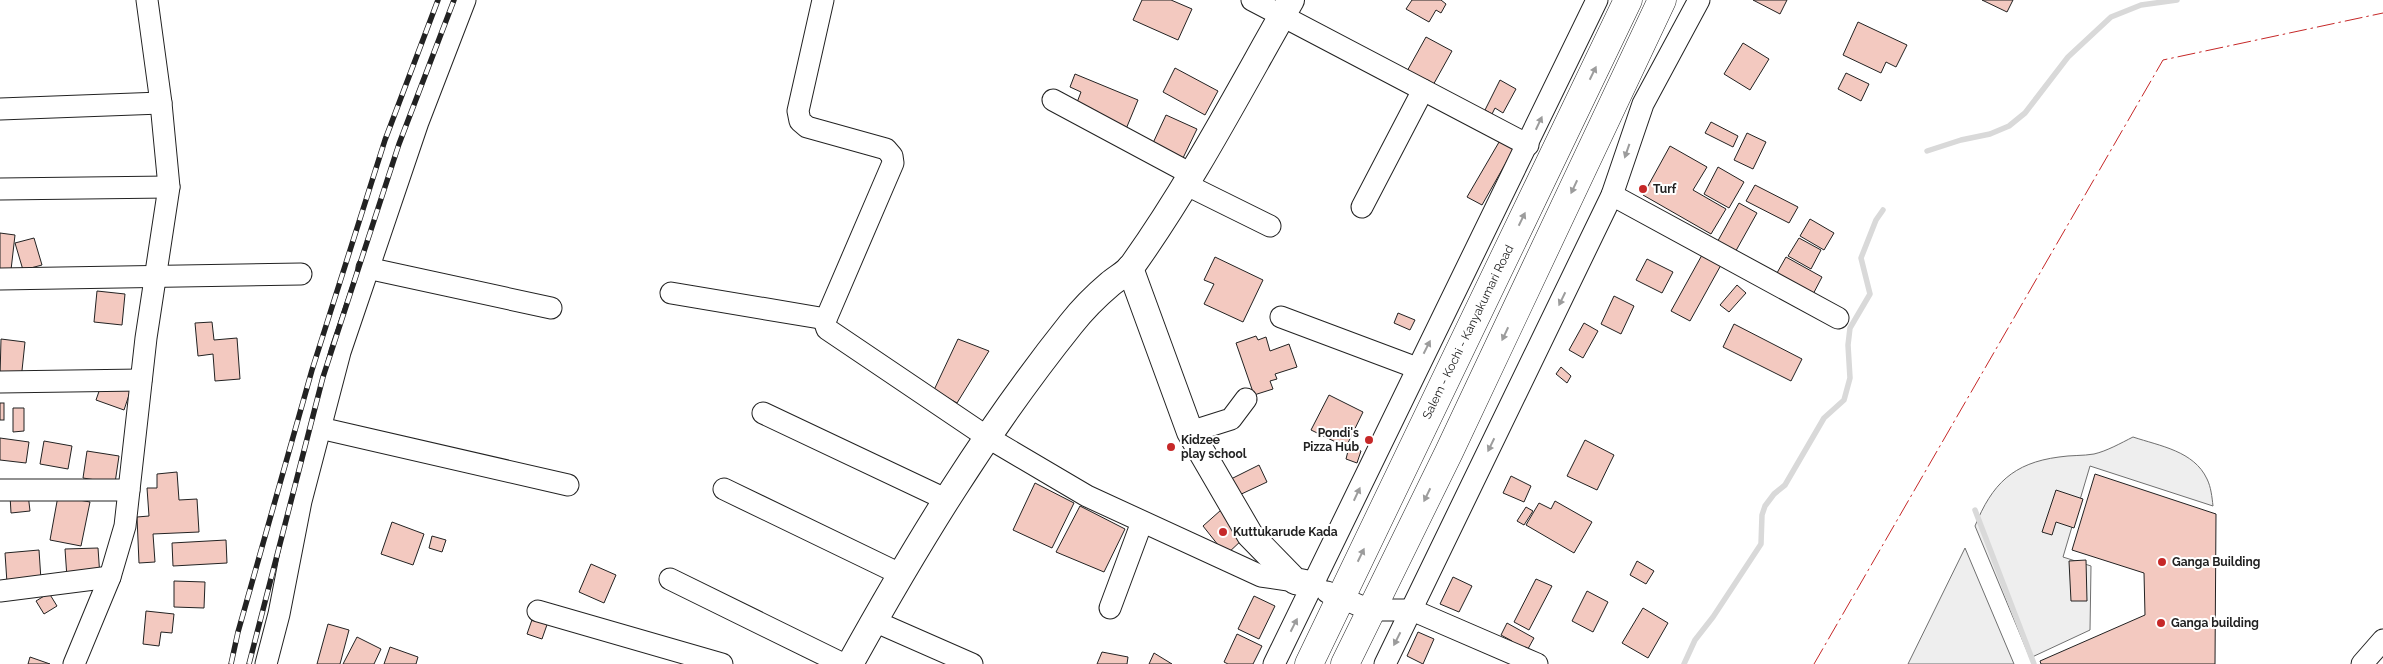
<svg xmlns="http://www.w3.org/2000/svg" width="2383" height="664" viewBox="0 0 2383 664" font-family="Raleway,sans-serif">
  <style>
    .green { fill: #eee; stroke: #6f6f6f }
    .lines { fill: none; stroke-linecap: round; stroke-linejoin: round }
    .stream { stroke: #d9d9d9; stroke-width: 5.5 }
    .building { fill: #f3c9c0; stroke: #222 }
    .minor-casing { stroke: #222; stroke-width: 23 }
    .major-casing { stroke: #222; stroke-width: 28 }
    .highway-casing { stroke: #222; stroke-width: 29 }
    .minor { stroke: #fff; stroke-width: 21 }
    .major { stroke: #fff; stroke-width: 26 }
    .highway { stroke: #fff; stroke-width: 28 }
    .rail-casing { stroke: #222; stroke-width: 5.5 }
    .rail { stroke: #fff; stroke-width: 4; stroke-dasharray: 11; stroke-linecap: butt }
    .power { stroke: #c62828; stroke-width: 1; stroke-dasharray: 18 4 2.5 4; stroke-linecap: butt }
    .oneway { fill: #9c9c9c }
    .poi-dot { fill: #c62828; stroke: #fff; stroke-width: 2 }
    .labels { text-anchor: middle; dominant-baseline: central; stroke-width: 4; stroke-linejoin: round; paint-order: stroke }
    .poi-label { font-size: 12px; font-weight: bold; fill: #222; stroke: #fff; text-anchor: start }
    .street-label { font-size: 12px; fill: #222; stroke: #fff }
  </style>
  <rect width="100%" height="100%" fill="#fff"/>
  <g class="green">
    <path d="M2133,437C2160,446 2194,451 2207,479C2211,487 2212,497 2213,506L2090,466L2063,557L2091,566L2090,630L2030,658L1975,526C1992,484 2013,463 2059,457C2071,455 2083,456 2094,454C2107,451 2121,443 2133,437Z"/>
    <polygon points="1965,548 2014,664 1908,664"/>
  </g>
  <g class="lines">
    <g class="stream">
      <polyline points="1927,151 1961,140 1990,134 2009,126 2025,113 2068,57 2111,17 2141,5 2177,0"/>
      <polyline points="1975,510 2034,664"/>
      <polyline points="1684,664 1695,640 1713,617 1761,544 1762,515 1765,506 1774,494 1785,485 1824,418 1844,400 1850,378 1848,345 1850,328 1870,294 1861,258 1876,220 1883,210"/>
    </g>
  </g>
  <g class="building">
    <polygon points="1142,0 1171,0 1192,9 1178,40 1133,20"/>
    <polygon points="1412,0 1441,0 1446,4 1441,13 1436,10 1429,22 1406,9"/>
    <polygon points="1753,0 1787,0 1780,14"/>
    <polygon points="1982,0 2013,0 2007,12"/>
    <polygon points="1858,22 1907,45 1896,67 1886,62 1881,73 1843,55"/>
    <polygon points="1426,37 1452,51 1432,87 1406,73"/>
    <polygon points="1743,43 1769,59 1750,90 1724,74"/>
    <polygon points="1175,68 1218,91 1205,115 1163,92"/>
    <polygon points="1846,73 1869,84 1861,101 1838,89"/>
    <polygon points="1075,74 1138,100 1126,129 1076,105 1081,92 1070,87"/>
    <polygon points="1500,80 1516,89 1503,113 1495,108 1492,114 1485,110"/>
    <polygon points="1166,115 1197,129 1183,158 1153,143"/>
    <polygon points="1711,122 1738,136 1733,147 1705,133"/>
    <polygon points="1747,133 1766,142 1753,169 1734,160"/>
    <polygon points="1502,137 1516,145 1482,205 1467,197"/>
    <polygon points="1670,146 1707,167 1693,190 1726,209 1711,234 1643,195"/>
    <polygon points="1718,167 1744,182 1729,208 1704,194"/>
    <polygon points="1755,185 1798,207 1789,223 1746,201"/>
    <polygon points="1739,203 1757,213 1733,256 1715,246"/>
    <polygon points="1810,219 1834,233 1824,250 1800,236"/>
    <polygon points="0,233 15,235 11,270 0,269"/>
    <polygon points="34,238 42,265 23,270 15,243"/>
    <polygon points="1799,238 1821,250 1811,269 1788,256"/>
    <polygon points="1702,255 1721,265 1690,321 1671,311"/>
    <polygon points="1215,257 1263,280 1243,322 1204,304 1214,284 1204,280"/>
    <polygon points="1786,257 1822,277 1810,300 1773,280"/>
    <polygon points="1647,259 1673,272 1662,293 1636,280"/>
    <polygon points="1737,285 1746,293 1729,312 1720,305"/>
    <polygon points="97,291 125,294 122,325 94,322"/>
    <polygon points="1614,296 1634,306 1621,334 1601,324"/>
    <polygon points="1398,313 1415,320 1410,330 1394,323"/>
    <polygon points="212,322 214,340 237,338 240,379 215,381 213,354 198,356 195,323"/>
    <polygon points="1584,323 1598,331 1583,358 1569,350"/>
    <polygon points="1734,324 1802,359 1791,381 1723,347"/>
    <polygon points="1256,336 1258,340 1266,337 1270,351 1289,344 1297,367 1275,374 1277,379 1270,381 1273,389 1254,395 1236,343"/>
    <polygon points="1,339 25,342 21,380 0,377"/>
    <polygon points="958,339 989,351 957,403 934,390"/>
    <polygon points="1561,367 1571,376 1567,383 1556,374"/>
    <polygon points="103,380 131,389 124,410 96,400"/>
    <polygon points="1329,395 1363,412 1346,447 1311,430"/>
    <rect x="0" y="403" width="4" height="17"/>
    <polygon points="13,408 24,408 24,431 13,432"/>
    <polygon points="0,438 29,442 26,463 0,460"/>
    <polygon points="1585,440 1614,455 1597,490 1567,476"/>
    <polygon points="44,441 72,446 68,469 40,464"/>
    <polygon points="1349,447 1361,451 1357,463 1346,459"/>
    <polygon points="87,451 119,456 115,483 83,478"/>
    <polygon points="1259,465 1267,482 1235,497 1227,481"/>
    <polygon points="177,472 179,500 197,499 199,532 153,534 155,562 139,563 137,517 149,516 147,488 157,488 157,474"/>
    <polygon points="2095,474 2216,514 2215,664 2041,664 2040,661 2145,615 2144,573 2072,550"/>
    <polygon points="1511,476 1531,486 1524,502 1503,493"/>
    <polygon points="1035,483 1074,503 1052,548 1013,530"/>
    <polygon points="2056,490 2083,499 2074,528 2056,522 2052,535 2042,532"/>
    <polygon points="28,494 30,511 11,513 10,495"/>
    <polygon points="58,496 90,502 81,546 50,540"/>
    <polygon points="1555,501 1592,522 1574,553 1526,525 1539,503 1551,509"/>
    <polygon points="1080,506 1125,529 1104,572 1056,552"/>
    <polygon points="1526,507 1533,511 1524,525 1517,521"/>
    <polygon points="1221,510 1244,538 1226,555 1203,526"/>
    <polygon points="392,522 424,534 413,565 381,554"/>
    <polygon points="432,536 446,540 442,552 429,548"/>
    <polygon points="226,540 227,563 173,566 172,543"/>
    <polygon points="98,548 100,577 67,578 65,549"/>
    <polygon points="39,550 41,580 7,583 5,553"/>
    <polygon points="2086,560 2087,601 2071,601 2069,561"/>
    <polygon points="1637,561 1654,571 1646,584 1630,575"/>
    <polygon points="591,564 616,575 604,603 579,592"/>
    <polygon points="1453,577 1472,586 1459,612 1440,604"/>
    <polygon points="1536,579 1552,586 1529,630 1514,622"/>
    <polygon points="174,581 205,582 204,608 174,607"/>
    <polygon points="1587,591 1608,602 1593,632 1572,621"/>
    <polygon points="49,593 57,606 44,614 36,601"/>
    <polygon points="1254,596 1275,606 1259,639 1238,629"/>
    <polygon points="1643,608 1668,623 1648,658 1622,643"/>
    <polygon points="146,611 174,614 172,633 161,632 159,646 143,644"/>
    <polygon points="534,614 549,619 542,639 527,634"/>
    <polygon points="1507,623 1534,638 1524,656 1509,648 1512,641 1501,635"/>
    <polygon points="328,624 349,630 340,664 317,664"/>
    <polygon points="1418,632 1434,639 1423,664 1407,656"/>
    <polygon points="1237,634 1262,646 1253,664 1228,664 1224,662"/>
    <polygon points="357,637 381,649 374,664 343,664"/>
    <polygon points="390,647 418,657 416,664 384,664"/>
    <polygon points="1102,652 1128,657 1127,664 1097,664"/>
    <polygon points="1154,653 1172,664 1149,664"/>
    <polygon points="30,657 50,664 28,664"/>
  </g>
  <g class="lines">
    <g class="minor-casing">
      <g id="minor">
        <polyline points="823,0 798,111 800,121 807,127 886,149 892,156 893,163 826,319 825,323 827,329 987,437 1087,496 1261,576 1295,581"/>
        <polyline points="1252,0 1528,145"/>
        <polyline points="1053,100 1191,174"/>
        <polyline points="0,109 161,103"/>
        <polyline points="1185,184 1270,226"/>
        <polyline points="0,189 169,187"/>
        <polyline points="1612,195 1838,318"/>
        <polyline points="1362,207 1423,90"/>
        <polyline points="367,268 551,308"/>
        <polyline points="0,279 301,274"/>
        <polyline points="671,293 826,319"/>
        <polyline points="1281,317 1417,368"/>
        <polyline points="0,382 141,380"/>
        <polyline points="763,413 945,499"/>
        <polyline points="320,428 568,485"/>
        <polyline points="1190,432 1231,419 1246,399"/>
        <polyline points="724,489 900,574"/>
        <polyline points="0,490 129,490"/>
        <polyline points="670,579 843,664"/>
        <polyline points="0,591 110,577"/>
        <polyline points="1327,592 1370,610 1412,610 1537,664"/>
        <polyline points="1110,608 1142,522"/>
        <polyline points="538,611 722,664"/>
        <polyline points="874,621 972,664"/>
        <polyline points="74,664 110,577 125,526 146,338 169,187 161,103 147,0"/>
        <polyline points="266,664 279,614 301,501 340,352 418,122 465,0"/>
        <polyline points="1274,664 1597,0"/>
        <polyline points="1385,664 1612,195 1643,104 1699,0"/>
        <polyline points="2362,664 2383,640"/>
      </g>
    </g>
    <g class="major-casing">
      <g id="major">
        <polyline points="1130,268 1190,432 1250,535 1295,581 1314,585"/>
        <path d="M850,664C916,545 986,430 1071,324C1082,310 1097,295 1110,284C1117,278 1127,273 1132,266C1192,182 1240,89 1291,0"/>
      </g>
    </g>
    <g class="highway-casing">
      <g id="highway">
        <polyline points="1309,664 1628,0"/>
        <polyline points="1345,664 1449,452 1662,0"/>
      </g>
    </g>
    <use href="#minor" class="minor"/>
    <use href="#major" class="major"/>
    <use href="#highway" class="highway"/>
    <g class="rail-casing">
      <g id="rail">
        <polyline points="231,664 238,632 312,370 385,140 438,0"/>
        <polyline points="249,664 323,377 399,144 454,0"/>
      </g>
    </g>
    <use href="#rail" class="rail"/>
    <polyline class="power" points="1814,664 2163,60 2383,13"/>
  </g>
  <defs><path id="oneway-solid" d="M-6-.8H1V-3.2L6.5 0L1 3.2V.8H-6Z" transform="scale(1.25)"/></defs>
  <g class="oneway">
    <use href="#oneway-solid" transform="translate(1593 73) rotate(-64)"/>
    <use href="#oneway-solid" transform="translate(1539 123) rotate(-65)"/>
    <use href="#oneway-solid" transform="translate(1627 151) rotate(109)"/>
    <use href="#oneway-solid" transform="translate(1574 187) rotate(115)"/>
    <use href="#oneway-solid" transform="translate(1522 219) rotate(-64)"/>
    <use href="#oneway-solid" transform="translate(1562 299) rotate(116)"/>
    <use href="#oneway-solid" transform="translate(1505 334) rotate(115)"/>
    <use href="#oneway-solid" transform="translate(1427 347) rotate(-63)"/>
    <use href="#oneway-solid" transform="translate(1491 445) rotate(116)"/>
    <use href="#oneway-solid" transform="translate(1357 494) rotate(-65)"/>
    <use href="#oneway-solid" transform="translate(1427 495) rotate(116)"/>
    <use href="#oneway-solid" transform="translate(1361 555) rotate(-64)"/>
    <use href="#oneway-solid" transform="translate(1294 625) rotate(-63)"/>
    <use href="#oneway-solid" transform="translate(1397 639) rotate(117)"/>
  </g>
  <g class="poi-dot">
    <circle cx="1643" cy="189" r="5"/>
    <circle cx="1369" cy="440" r="5"/>
    <circle cx="1171" cy="447" r="5"/>
    <circle cx="1223" cy="532" r="5"/>
    <circle cx="2162" cy="562" r="5"/>
    <circle cx="2161" cy="623" r="5"/>
  </g>
  <g class="labels">
    <g class="poi-label">
      <text x="1653" y="189">Turf</text>
      <text x="1359" y="433" text-anchor="end">Pondi's<tspan x="1359" dy="14">Pizza Hub</tspan></text>
      <text x="1181" y="440">Kidzee<tspan x="1181" dy="14">play school</tspan></text>
      <text x="1233" y="532">Kuttukarude Kada</text>
      <text x="2172" y="562">Ganga Building</text>
      <text x="2171" y="623">Ganga building</text>
    </g>
    <g class="street-label">
      <text transform="translate(1468 332) rotate(-64)">Salem - Kochi - Kanyakumari Road</text>
    </g>
  </g>
</svg>
